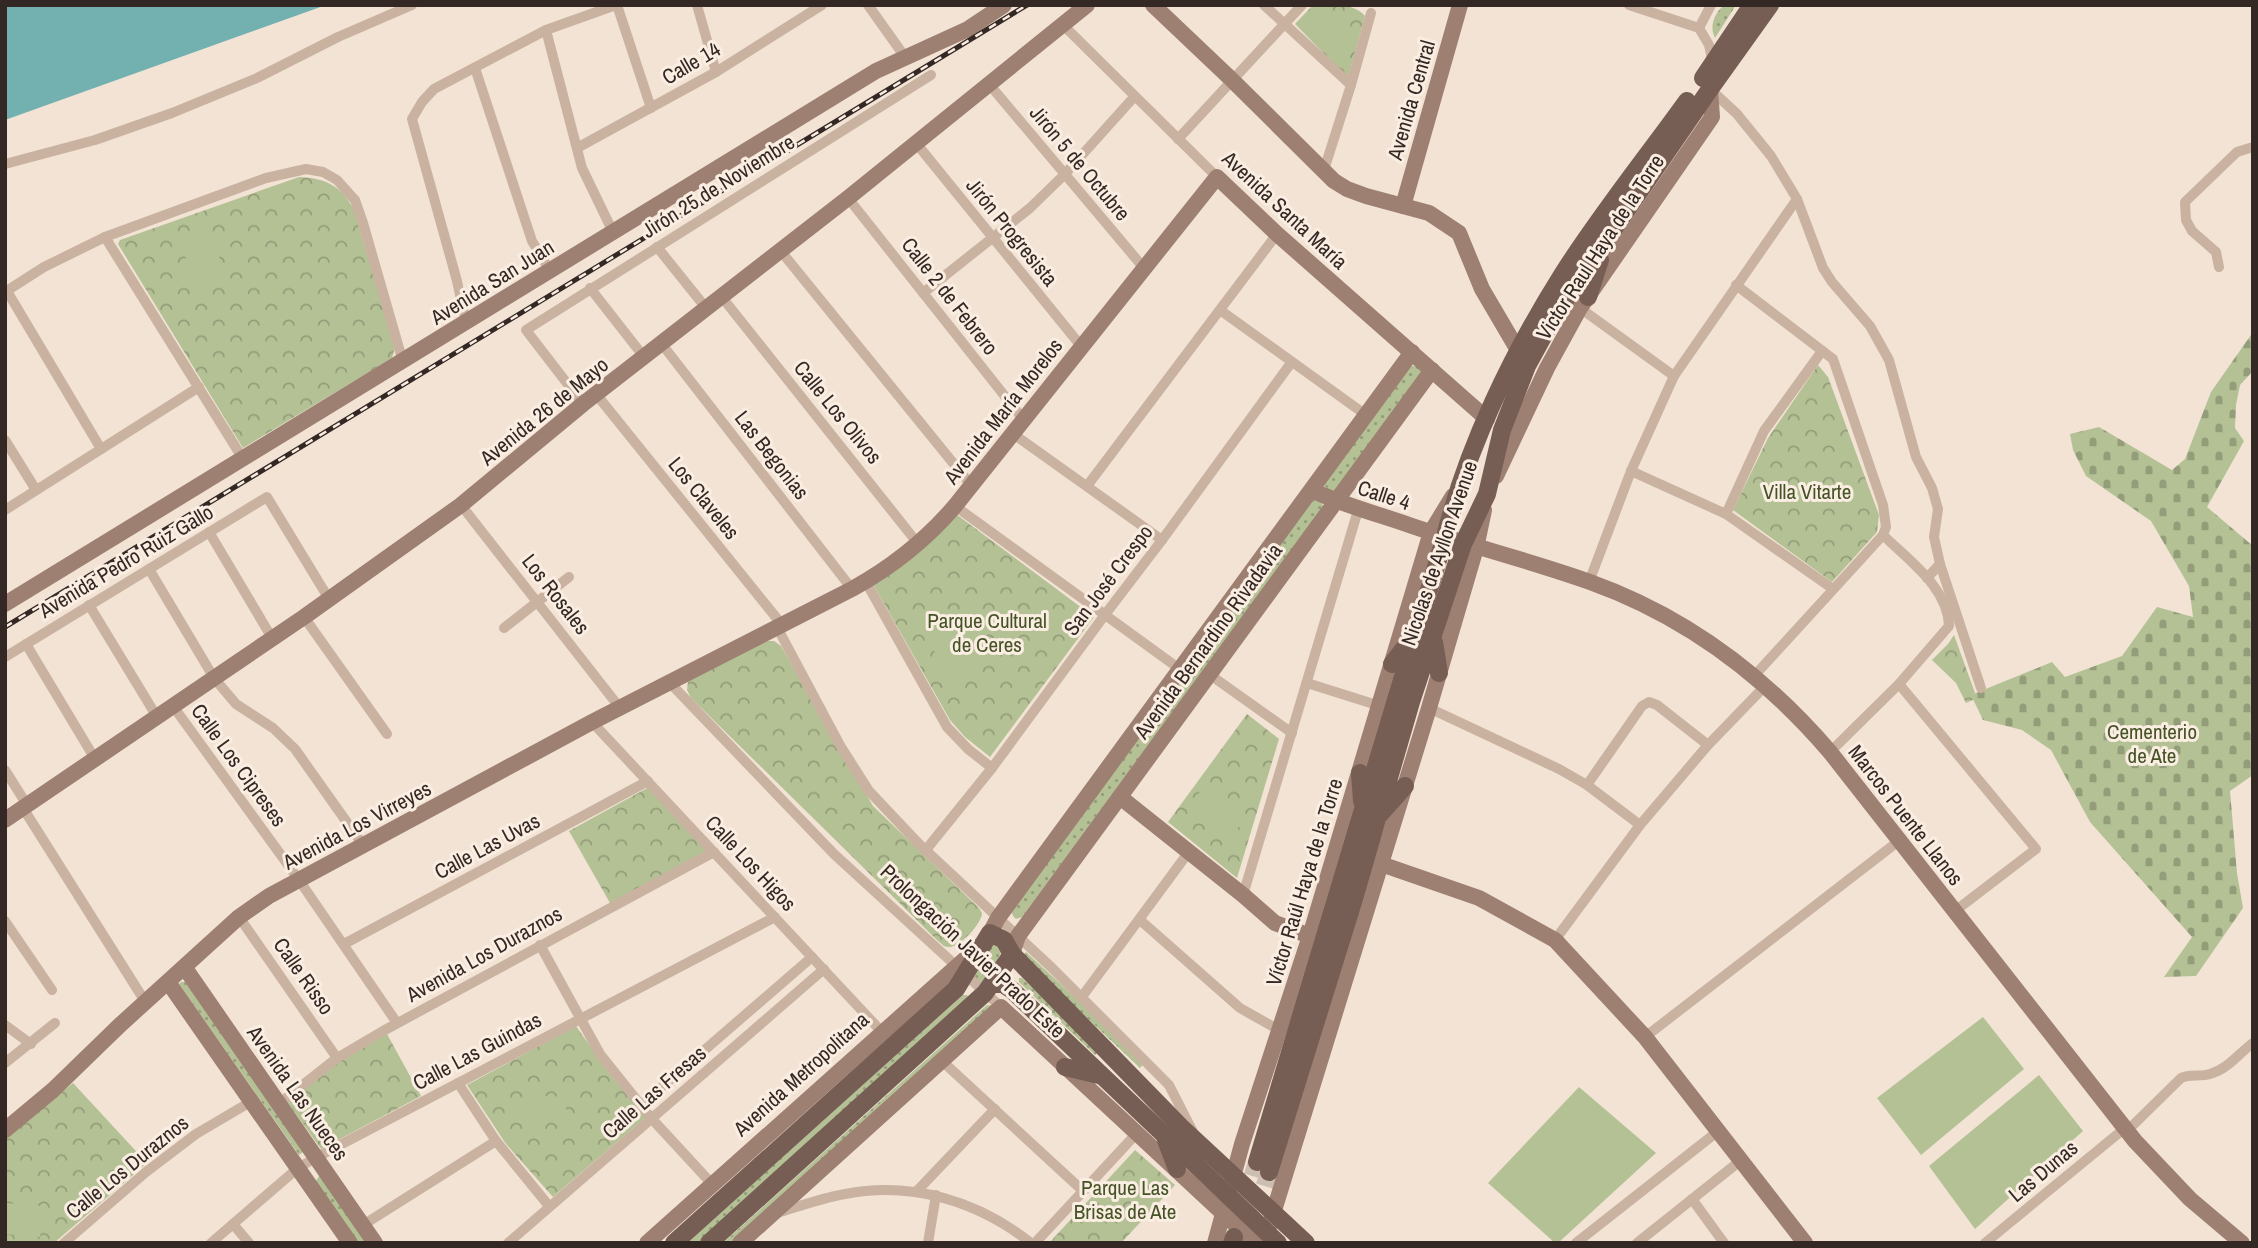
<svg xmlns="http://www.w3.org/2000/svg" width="2258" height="1248" viewBox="0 0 2258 1248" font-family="'Archivo Narrow',sans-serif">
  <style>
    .grass { fill: url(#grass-dots) }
    .cemetery { fill: url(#cemetery-stones) }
    .park { fill: url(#park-crowns) }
    .pitch { fill: #b4c195 }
    .water { fill: #73b0b0 }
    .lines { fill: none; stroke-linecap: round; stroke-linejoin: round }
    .primary-tunnel { stroke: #ccbeb2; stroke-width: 18; stroke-dasharray: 18 9; stroke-linecap: butt }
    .street { stroke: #cab2a1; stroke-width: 10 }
    .secondary { stroke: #9d8072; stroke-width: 16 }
    .primary { stroke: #775e54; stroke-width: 18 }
    .rail-casing { stroke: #342824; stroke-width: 5 }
    .rail { stroke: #faede1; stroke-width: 2.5; stroke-dasharray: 8; stroke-linecap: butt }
    .labels { text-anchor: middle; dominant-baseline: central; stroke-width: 6; stroke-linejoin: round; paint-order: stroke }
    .street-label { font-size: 21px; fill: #342824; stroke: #faede1 }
    .park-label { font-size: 21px; fill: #455327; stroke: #faede1 }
  </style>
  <defs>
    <pattern id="grass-dots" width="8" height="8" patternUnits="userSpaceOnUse" patternTransform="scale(1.75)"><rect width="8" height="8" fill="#b4c195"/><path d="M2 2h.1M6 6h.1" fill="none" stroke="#939d79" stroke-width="1.8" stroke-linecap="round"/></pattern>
    <pattern id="cemetery-stones" width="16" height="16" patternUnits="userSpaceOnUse" patternTransform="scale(1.75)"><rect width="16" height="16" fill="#b4c195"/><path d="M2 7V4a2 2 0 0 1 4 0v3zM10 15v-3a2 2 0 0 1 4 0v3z" fill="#939d79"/></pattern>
    <pattern id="park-crowns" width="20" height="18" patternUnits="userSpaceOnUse" patternTransform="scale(1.75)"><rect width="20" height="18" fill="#b4c195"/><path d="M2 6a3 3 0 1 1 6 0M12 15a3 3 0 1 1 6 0" fill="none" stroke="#939d79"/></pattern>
  </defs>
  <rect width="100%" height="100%" fill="#f2e3d5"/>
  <g class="grass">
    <path d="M1724,5H1736L1715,38C1709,26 1714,14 1724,5Z"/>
    <polygon points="1411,366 1416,366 1422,372 1337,490 1332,492 1323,485"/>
    <polygon points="1313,498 1322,502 1323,507 1022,917 1016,919 1013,916 1012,911"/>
    <polygon points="994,943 1002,951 986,981 982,983 974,976 991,944"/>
    <polygon points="1026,952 1145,1062 1140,1068 1025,959 1023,955"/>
    <polygon points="1019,978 1022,978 1099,1051 1095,1055 1019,982"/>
    <polygon points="181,982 185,982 210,1014 303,1152 299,1155 179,984"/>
    <polygon points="963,995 967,995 969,998 967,1003 700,1243 687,1243"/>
    <polygon points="987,1005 992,1006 733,1243 723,1243"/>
    <polygon points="320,1175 369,1243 356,1243 315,1182"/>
  </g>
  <polygon class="cemetery" points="2253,332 2253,371 2240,385 2236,405 2235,428 2244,441 2207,507 2253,546 2253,775 2230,791 2237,873 2243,908 2196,976 2164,977 2192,937 2090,822 2051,750 2022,730 1983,720 1971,695 2052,662 2065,677 2122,656 2157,607 2193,617 2189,586 2151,521 2086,476 2073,450 2070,434 2099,427 2172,470 2185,459 2211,392"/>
  <g class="park">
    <path d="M1313,5C1329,5 1354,2 1365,16L1348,78L1295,24Z"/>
    <path d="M299,177C325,178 342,186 354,210L395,348L392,358L243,448L118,244L120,240Z"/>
    <polygon points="1818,365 1828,377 1879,515 1877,532 1832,582 1733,510 1768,438"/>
    <path d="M956,514L1094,617L990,757L965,737L950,720L873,584C906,566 931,542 956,514Z"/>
    <polygon points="1954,635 1975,693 1972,695 1973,700 1966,703 1956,683 1932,660 1948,644"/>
    <path d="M765,641H774L781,646L873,806L979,908L982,913C982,923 961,946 950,947C944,947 943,945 939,942L691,698L687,690L688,681Z"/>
    <polygon points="1247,714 1279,739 1237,878 1168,822"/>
    <polygon points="649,787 706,849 705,852 610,903 569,831"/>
    <polygon points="576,1026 609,1073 646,1117 553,1197 506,1144 467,1085"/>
    <polygon points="387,1034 421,1096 321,1149 288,1103 340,1060"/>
    <polygon points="73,1083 147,1163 54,1243 5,1243 5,1138"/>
    <polygon points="1135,1150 1175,1185 1121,1243 1049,1243"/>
  </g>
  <g class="pitch">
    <polygon points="1319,11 1352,44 1336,60 1303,27"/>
    <polygon points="208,224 226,277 196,288 178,235"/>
    <polygon points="957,611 985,663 950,681 923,630"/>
    <polygon points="1209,783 1245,821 1227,838 1193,799"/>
    <polygon points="1983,1017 2024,1069 1921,1155 1877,1098"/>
    <polygon points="2039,1075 2083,1131 1975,1229 1929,1166"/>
    <polygon points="1579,1087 1656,1153 1558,1243 1555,1243 1488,1183"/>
    <polygon points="526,1095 567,1097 565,1123 525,1121"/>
    <polygon points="5,1203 43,1206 40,1237 5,1234"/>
  </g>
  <polygon class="water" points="5,5 326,5 5,120"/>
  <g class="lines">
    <g class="primary-tunnel">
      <polyline points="1245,1202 1257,1162"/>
      <polyline points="1257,1212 1269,1172"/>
    </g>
    <g class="street">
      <polyline points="617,5 651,108"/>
      <polyline points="697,5 716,72"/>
      <polyline points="868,5 905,57"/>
      <polyline points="1264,5 1351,85"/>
      <polyline points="1629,5 1699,28 1709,45 1713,64"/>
      <polyline points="1062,24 1217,177"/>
      <polyline points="1699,28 1711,5"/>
      <polyline points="546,30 582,168 613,232"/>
      <polyline points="475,68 532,241 550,271"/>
      <polyline points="989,84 1143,267"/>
      <polyline points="1710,89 1737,114 1771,156 1797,199 1823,268 1832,282 1870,326 1889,360 1916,457 1932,488 1938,509 1934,537 1940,564 1927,578"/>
      <polyline points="1178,139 1302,5"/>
      <polyline points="916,143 1081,346"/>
      <polyline points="577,148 716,72 822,5"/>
      <polyline points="5,164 95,140 172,113 257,78 338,37 412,5"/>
      <polyline points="1324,170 1351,85 1371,13"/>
      <polyline points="848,198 1023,419"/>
      <polyline points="105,237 243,459"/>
      <polyline points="657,247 706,308"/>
      <polyline points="780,250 971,485"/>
      <polyline points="2219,267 2216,252 2192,231 2186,220 2185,202 2237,152 2253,147"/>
      <polyline points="1736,285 1833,359 1883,505 1886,527 1883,535 1755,675"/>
      <polyline points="590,288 644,357"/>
      <polyline points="7,291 101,449"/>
      <polyline points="5,292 44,267 105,237 266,178 306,169 323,172 337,180 355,200 363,223 403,362"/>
      <polyline points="923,293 1030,208 1064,175 1134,97"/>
      <polyline points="721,296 919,545"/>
      <polyline points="1580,308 1674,376"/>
      <polyline points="1220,310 1366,415"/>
      <polyline points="466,323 457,281 412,119 422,102 434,89 546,30 616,5"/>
      <polyline points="661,343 852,589"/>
      <polyline points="596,394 783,626"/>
      <polyline points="583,404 526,330 931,75"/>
      <polyline points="1012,433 1162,540"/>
      <polyline points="5,440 36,490"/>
      <polyline points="1631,471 1726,514 1833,589"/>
      <polyline points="1087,486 1277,234"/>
      <polyline points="461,505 620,708"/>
      <polyline points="955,506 1181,670"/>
      <polyline points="5,510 199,387"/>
      <polyline points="1726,514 1764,431 1822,351"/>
      <polyline points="209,532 272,638"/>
      <polyline points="1940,564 1981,688"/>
      <polyline points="149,569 214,678 236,704 273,728 295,749 363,845"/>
      <polyline points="866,582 947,727 968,749 992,768"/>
      <polyline points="1589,582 1631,471 1674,376 1797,199"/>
      <polyline points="89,605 157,717"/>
      <polyline points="304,617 387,734"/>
      <polyline points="504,628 569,577"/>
      <polyline points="778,629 841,747 869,791 919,844 1051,967 1169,1085 1193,1132"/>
      <polyline points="26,644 95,759"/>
      <polyline points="5,657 267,497 329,599"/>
      <polyline points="1209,674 1292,733"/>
      <polyline points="670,683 834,854 1001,1007"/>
      <polyline points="1307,683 1380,706"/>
      <polyline points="1899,684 2036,849 1955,911"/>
      <polyline points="173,706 299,880 397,1023"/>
      <polyline points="1429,708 1559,769 1587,785 1640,825"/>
      <polyline points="592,722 882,1032"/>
      <path d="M1830,752L1899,684L1949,626C1948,587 1908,560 1883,535"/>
      <polyline points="5,770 27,805"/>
      <polyline points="1587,785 1642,706 1649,702 1657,705 1708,745"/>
      <polyline points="23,808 146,1003"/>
      <polyline points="925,851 992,768 1104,616 1162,540 1291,363"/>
      <polyline points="1243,895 1359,507"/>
      <polyline points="239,917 337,1058"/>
      <polyline points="1140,920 1240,1008 1279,1030"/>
      <polyline points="5,921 52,990"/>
      <polyline points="1555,940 1640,825 1708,745 1766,685"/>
      <polyline points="344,944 648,781"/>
      <polyline points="540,945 600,1054 652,1119 712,1184"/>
      <polyline points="1081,998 1188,853"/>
      <polyline points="5,1025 31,1044"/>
      <polyline points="1645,1037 1900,840"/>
      <polyline points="942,1061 1082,1190"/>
      <polyline points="5,1063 55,1023"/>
      <polyline points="458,1083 496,1141 549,1206"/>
      <polyline points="280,1103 337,1058 383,1031 714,852"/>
      <polyline points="641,1105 812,957"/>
      <path d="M2127,1131L2181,1078C2190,1074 2200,1077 2210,1074C2228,1069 2238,1054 2253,1043"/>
      <polyline points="916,1192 995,1109"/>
      <polyline points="1692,1199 1724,1243"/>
      <path d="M777,1213C800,1206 822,1198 845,1194C912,1181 978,1201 1031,1243"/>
      <polyline points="233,1224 249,1243"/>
      <polyline points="363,1225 496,1141"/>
      <polyline points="64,1243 146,1172 196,1134 252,1101"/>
      <polyline points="211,1243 298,1168 317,1157 775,917"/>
      <polyline points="508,1243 824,969"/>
      <polyline points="928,1243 936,1195"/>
      <polyline points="1035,1243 1137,1133"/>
      <polyline points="1576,1243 1717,1132"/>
      <polyline points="1637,1243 1740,1161"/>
      <polyline points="1985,1243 2125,1128"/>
    </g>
    <g class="secondary">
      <polyline points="1153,5 1231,79 1334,181 1347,189 1366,196 1429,213 1459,233 1482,289 1519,352"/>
      <polyline points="1403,206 1460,5"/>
      <polyline points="1496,476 1547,368 1580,308 1712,117 1710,89"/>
      <path d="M1312,490C1344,506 1379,514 1412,526C1471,546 1531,561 1590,582C1685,616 1764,675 1830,752L2135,1141L2190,1199L2242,1243"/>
      <polyline points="5,604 876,71 968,29 1004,5"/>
      <polyline points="1120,797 1243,895 1275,923 1310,936"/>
      <polyline points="5,820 304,617 461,505 583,404 848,198 1087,5"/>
      <polyline points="1381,864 1479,898 1555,940 1645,1037 1805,1243"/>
      <polyline points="990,933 998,918 1412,352"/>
      <polyline points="1012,954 1018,936 1432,370"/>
      <polyline points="185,968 375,1243"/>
      <polyline points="168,982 350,1243"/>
      <path d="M5,1130L53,1090L120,1025L239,917L269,896L592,722L852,589C892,567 925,541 955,506L1217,177L1277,234L1487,419"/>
      <polyline points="647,1243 982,944"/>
      <polyline points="740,1243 1001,1007 1255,1243"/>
      <polyline points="1215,1243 1242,1144 1310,936 1431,532 1453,496"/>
      <polyline points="1264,1243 1429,708 1476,548 1484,510"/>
    </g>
    <g class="primary">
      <polyline points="1703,78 1752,5"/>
      <polyline points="1588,297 1600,260"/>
      <polyline points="1434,642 1439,673"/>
      <polyline points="1392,664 1409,642"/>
      <polyline points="1360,773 1362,801"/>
      <polyline points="1380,814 1405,786"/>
      <polyline points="993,984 1003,984 1012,990 1278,1243"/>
      <polyline points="1065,1067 1099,1075"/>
      <polyline points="1166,1140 1177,1169"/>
      <path d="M1257,1162L1445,537C1467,447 1513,353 1562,275C1600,215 1646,158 1687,101"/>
      <polyline points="1269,1172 1353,902 1411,702 1463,544 1487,494 1502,430 1527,366 1555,315 1710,89 1770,5"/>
      <polyline points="674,1243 956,989 990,933 1004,940 1012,954 1181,1127 1306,1243"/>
      <polyline points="709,1243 985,993 1012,954"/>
      <polyline points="1232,1243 1234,1237"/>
    </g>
    <g class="rail-casing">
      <polyline id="rail" points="5,627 1027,5"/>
    </g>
    <use href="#rail" class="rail"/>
  </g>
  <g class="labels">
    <g class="street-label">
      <text transform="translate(691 63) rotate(-30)">Calle 14</text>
      <text transform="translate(1411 100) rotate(-74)">Avenida Central</text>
      <text transform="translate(1080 163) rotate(50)">Jirón 5 de Octubre</text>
      <text transform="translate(718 186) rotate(-32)">Jirón 25 de Noviembre</text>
      <text transform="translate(1285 210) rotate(43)">Avenida Santa María</text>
      <text transform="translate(1012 232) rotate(51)">Jirón Progresista</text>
      <text transform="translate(1600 247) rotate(-57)">Victor Raul Haya de la Torre</text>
      <text transform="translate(492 282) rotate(-32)">Avenida San Juan</text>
      <text transform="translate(950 296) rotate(52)">Calle 2 de Febrero</text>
      <text transform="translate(544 411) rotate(-39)">Avenida 26 de Mayo</text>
      <text transform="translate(1003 411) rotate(-52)">Avenida María Morelos</text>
      <text transform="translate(838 412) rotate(51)">Calle Los Olivos</text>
      <text transform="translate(772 455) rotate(52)">Las Begonias</text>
      <text transform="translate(1384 495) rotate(18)">Calle 4</text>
      <text transform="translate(704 498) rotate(51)">Los Claveles</text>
      <text transform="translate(1439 553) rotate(-71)">Nicolas de Ayllon Avenue</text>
      <text transform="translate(126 561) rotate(-31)">Avenida Pedro Ruiz Gallo</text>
      <text transform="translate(1108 580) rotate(-53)">San José Crespo</text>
      <text transform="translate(556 594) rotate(52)">Los Rosales</text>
      <text transform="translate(1208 641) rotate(-54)">Avenida Bernardino Rivadavia</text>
      <text transform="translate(239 765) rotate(54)">Calle Los Cipreses</text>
      <text transform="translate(1906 815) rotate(52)">Marcos Puente Llanos</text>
      <text transform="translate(357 825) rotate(-28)">Avenida Los Virreyes</text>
      <text transform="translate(487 846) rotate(-28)">Calle Las Uvas</text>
      <text transform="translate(751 863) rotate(47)">Calle Los Higos</text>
      <text transform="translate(1304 882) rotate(-73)">Víctor Raúl Haya de la Torre</text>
      <text transform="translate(973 951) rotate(43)">Prolongación Javier Prado Este</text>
      <text transform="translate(484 954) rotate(-29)">Avenida Los Duraznos</text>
      <text transform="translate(304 976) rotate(55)">Calle Risso</text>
      <text transform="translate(477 1051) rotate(-28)">Calle Las Guindas</text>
      <text transform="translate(801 1074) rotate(-42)">Avenida Metropolitana</text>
      <text transform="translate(654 1092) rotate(-41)">Calle Las Fresas</text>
      <text transform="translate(298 1093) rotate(55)">Avenida Las Nueces</text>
      <text transform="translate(127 1167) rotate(-39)">Calle Los Duraznos</text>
      <text transform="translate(2043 1171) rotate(-40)">Las Dunas</text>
    </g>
    <g class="park-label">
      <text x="1807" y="491">Villa Vitarte</text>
      <text x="987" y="620">Parque Cultural<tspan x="987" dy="24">de Ceres</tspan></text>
      <text x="2152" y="731">Cementerio<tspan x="2152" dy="24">de Ate</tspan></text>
      <text x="1125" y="1187">Parque Las<tspan x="1125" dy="24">Brisas de Ate</tspan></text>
    </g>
  </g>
  <rect width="2258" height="1248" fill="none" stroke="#342824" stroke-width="14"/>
</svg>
